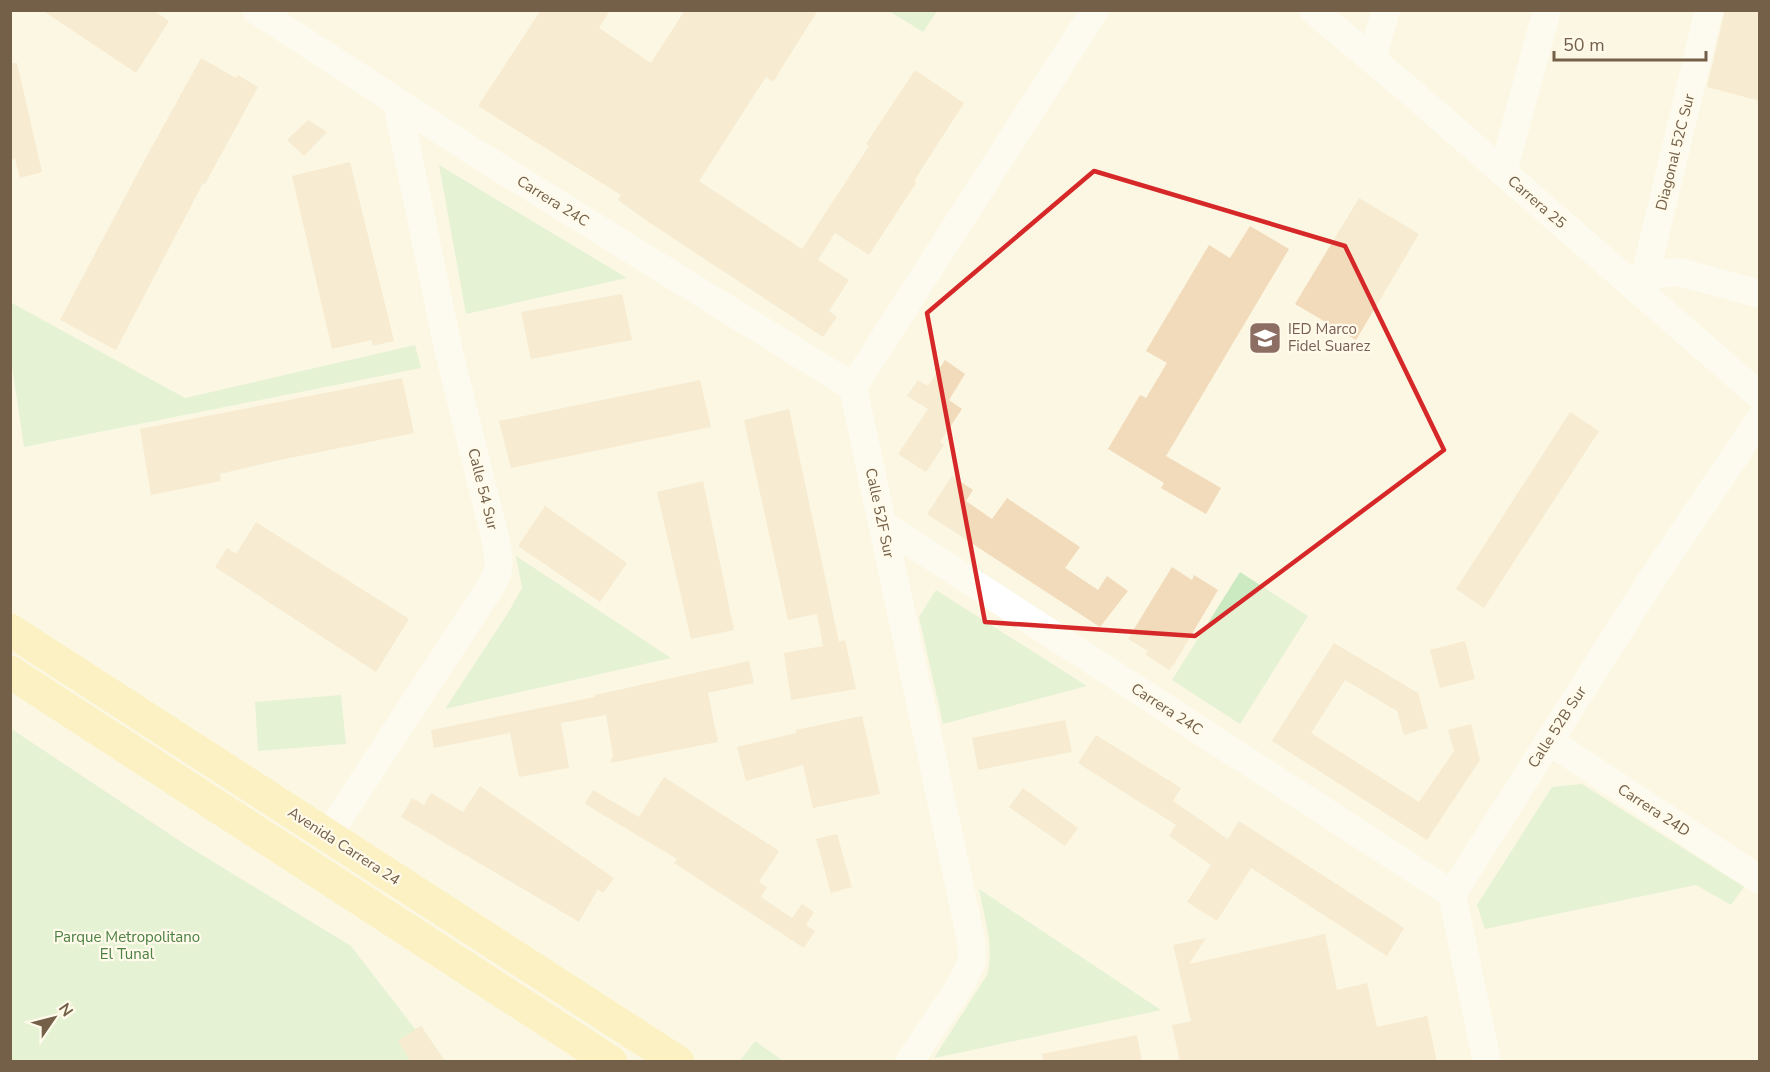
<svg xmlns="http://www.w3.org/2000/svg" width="1770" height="1072" viewBox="0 0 1770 1072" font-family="'Nunito Sans',sans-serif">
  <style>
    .green { fill: #cbeac2 }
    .building { fill: #f2dbbb }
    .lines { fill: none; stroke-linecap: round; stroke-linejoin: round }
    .minor { stroke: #fff; stroke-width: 28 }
    .major { stroke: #fbe99c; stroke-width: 33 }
    .marked { fill: none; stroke: #d62828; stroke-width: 4.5; stroke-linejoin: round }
    .labels { text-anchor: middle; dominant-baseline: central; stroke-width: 4.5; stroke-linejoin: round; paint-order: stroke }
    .street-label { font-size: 15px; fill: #746049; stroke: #fffaea }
    .education-label { font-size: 15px; fill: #785e54; stroke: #fffaea; text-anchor: start }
    .park-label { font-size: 15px; fill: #4b8043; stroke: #fffaea }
  </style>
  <rect width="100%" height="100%" fill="#fcf7e3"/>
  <g class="green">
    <polygon points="889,11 937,11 923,32"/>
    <polygon points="439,165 627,278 466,314"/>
    <polygon points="10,302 185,398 415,345 421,368 24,447 11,359"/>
    <polygon points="516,556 671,658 445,709 508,613 522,588"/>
    <polygon points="1240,572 1308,616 1240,724 1172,680"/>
    <polygon points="936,590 1087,686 943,724 919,617"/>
    <polygon points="341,695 346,744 258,751 255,702"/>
    <polygon points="10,728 189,847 351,946 415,1029 421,1026 445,1061 11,1061"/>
    <polygon points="1582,784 1744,887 1731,905 1696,885 1485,929 1477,905 1552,787"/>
    <path d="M979,889L1161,1010L934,1058L987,975C995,947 984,918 979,889Z"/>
    <polygon points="755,1041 783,1061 740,1061"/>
  </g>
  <g class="building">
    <polygon points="42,10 153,10 169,21 136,73"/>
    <polygon points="541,10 610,10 599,28 651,63 685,10 818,10 773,82 766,77 699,181 802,249 869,146 866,144 915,70 964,103 914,181 916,183 869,255 835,233 818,260 849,280 829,311 837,317 823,337 647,221 618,200 621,195 478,106"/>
    <polygon points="1725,10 1760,10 1760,101 1707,87"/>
    <polygon points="201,58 236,78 238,75 258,87 205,184 203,183 116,350 60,320 143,163"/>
    <polygon points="10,63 17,63 42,172 20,178 15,159 10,160"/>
    <polygon points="308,120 327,132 304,156 287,140"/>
    <polygon points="350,162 394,341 373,346 371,340 332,349 292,176"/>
    <polygon points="1359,198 1419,234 1356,340 1295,304"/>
    <polygon points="1250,226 1289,249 1166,456 1221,488 1206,514 1161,488 1164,483 1108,449 1140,395 1146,398 1167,363 1146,351 1209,245 1230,258"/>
    <polygon points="622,294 632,340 531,359 521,312"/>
    <polygon points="945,360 965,374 949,400 962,409 940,442 944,445 926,472 898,454 928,409 907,396 918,380 928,386"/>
    <polygon points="402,378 414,433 275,461 220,474 221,481 151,495 140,429"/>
    <polygon points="700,380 711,427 511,468 499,421"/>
    <polygon points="789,409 839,642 845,640 856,689 791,700 784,653 823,646 817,614 788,620 744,420"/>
    <polygon points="1570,412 1599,431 1484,608 1456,589"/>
    <polygon points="952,476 973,490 966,501 992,519 1007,498 1080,547 1065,568 1098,590 1107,576 1128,591 1100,627 927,514"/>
    <polygon points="703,481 734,630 691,639 657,492"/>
    <polygon points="545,506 627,563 600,602 518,546"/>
    <polygon points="256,522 409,619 376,672 215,567 227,548 236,554"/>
    <polygon points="1172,567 1192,580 1194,575 1218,590 1173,666 1172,665 1169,670 1146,655 1148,651 1128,639"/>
    <polygon points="1465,641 1475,679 1440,688 1430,650"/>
    <polygon points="1334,643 1418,693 1428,728 1404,735 1397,711 1345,680 1311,733 1419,802 1454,751 1448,730 1471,724 1480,760 1427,840 1272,741"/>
    <polygon points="749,661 754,683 708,693 718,742 610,763 613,756 606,715 600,716 561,723 569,768 519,777 510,733 434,748 431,730 595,697 595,695"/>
    <polygon points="862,716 880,794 813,808 803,765 746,781 737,747 796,733 796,730"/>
    <polygon points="1065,720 1072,752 978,770 972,738"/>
    <polygon points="1096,735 1181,788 1173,801 1228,839 1239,821 1404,928 1387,956 1251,868 1217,921 1187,902 1211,865 1169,836 1176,825 1078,763"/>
    <polygon points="664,777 779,851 759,882 767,887 761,897 792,918 802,904 814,912 806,925 815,931 804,948 674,863 677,859 585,804 593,790 639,817"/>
    <polygon points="480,786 614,878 603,893 598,889 579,922 401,817 412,798 424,805 431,793 463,812"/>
    <polygon points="1023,788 1078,828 1065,846 1009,807"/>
    <polygon points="837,834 852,887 831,893 816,839"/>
    <polygon points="1325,934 1337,990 1367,983 1377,1027 1427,1016 1437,1062 1180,1062 1172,1025 1191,1021 1173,945 1206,938 1189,964"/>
    <polygon points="421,1026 445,1062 411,1062 398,1041"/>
    <polygon points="1137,1035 1142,1062 1043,1062 1042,1054"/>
  </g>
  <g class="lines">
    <g class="minor">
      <polyline points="256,10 471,150 853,387"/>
      <polyline points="1313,10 1411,92 1760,396"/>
      <polyline points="1372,58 1386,10"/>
      <polyline points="1503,172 1547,10"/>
      <polyline points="1644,281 1657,274 1679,272 1760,294"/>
      <polyline points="1641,293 1709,10"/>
      <polyline points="882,524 1452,894"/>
      <polyline points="1549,741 1760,880"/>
      <polyline points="328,835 491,586 497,574 499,563 497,546 448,348 397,102"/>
      <polyline points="909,1062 962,983 972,961 971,940 853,387 1095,10"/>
      <polyline points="1487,1062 1452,894 1652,579 1760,419"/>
    </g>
    <g class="major">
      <polyline points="10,630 678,1062"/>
      <polyline points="10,672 611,1062"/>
    </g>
  </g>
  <path d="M0 0H1770V1072H0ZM1094,171L1345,246L1444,450L1195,636L985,622L927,313Z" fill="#fcf7e3" fill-opacity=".55" fill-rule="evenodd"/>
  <path class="marked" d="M1094,171L1345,246L1444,450L1195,636L985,622L927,313Z"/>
  <defs>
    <g id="school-square" transform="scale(1.725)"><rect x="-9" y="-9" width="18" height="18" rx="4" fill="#8d6e63" stroke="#fffaea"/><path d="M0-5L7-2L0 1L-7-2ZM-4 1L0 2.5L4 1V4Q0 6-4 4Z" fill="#fff"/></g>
  </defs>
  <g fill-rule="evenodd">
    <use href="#school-square" x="1265" y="338"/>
  </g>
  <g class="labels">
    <g class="street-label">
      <text transform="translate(1675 152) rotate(-76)">Diagonal 52C Sur</text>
      <text transform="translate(553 201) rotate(32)">Carrera 24C</text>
      <text transform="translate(1537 202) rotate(41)">Carrera 25</text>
      <text transform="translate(483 489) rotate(76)">Calle 54 Sur</text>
      <text transform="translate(880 513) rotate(78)">Calle 52F Sur</text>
      <text transform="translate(1167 709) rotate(33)">Carrera 24C</text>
      <text transform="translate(1557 727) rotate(-57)">Calle 52B Sur</text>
      <text transform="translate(1654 810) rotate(33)">Carrera 24D</text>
      <text transform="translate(344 846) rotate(33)">Avenida Carrera 24</text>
    </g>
    <g class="education-label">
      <text x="1288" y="329">IED Marco<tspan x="1288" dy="17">Fidel Suarez</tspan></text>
    </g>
    <g class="park-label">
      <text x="127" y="937">Parque Metropolitano<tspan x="127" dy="17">El Tunal</tspan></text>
    </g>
  </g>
  <rect width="1770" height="1072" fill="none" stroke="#746049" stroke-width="24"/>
  <g transform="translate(54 1018) rotate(55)" stroke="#fffaea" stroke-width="4.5" paint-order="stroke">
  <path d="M0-4.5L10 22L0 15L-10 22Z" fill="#746049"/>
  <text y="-9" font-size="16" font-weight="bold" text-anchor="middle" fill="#746049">N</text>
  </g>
  <path d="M1554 51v9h152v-9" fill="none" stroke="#746049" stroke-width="3"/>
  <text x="1563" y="51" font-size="18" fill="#746049" stroke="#fffaea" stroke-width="4.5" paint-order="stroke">50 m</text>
</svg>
